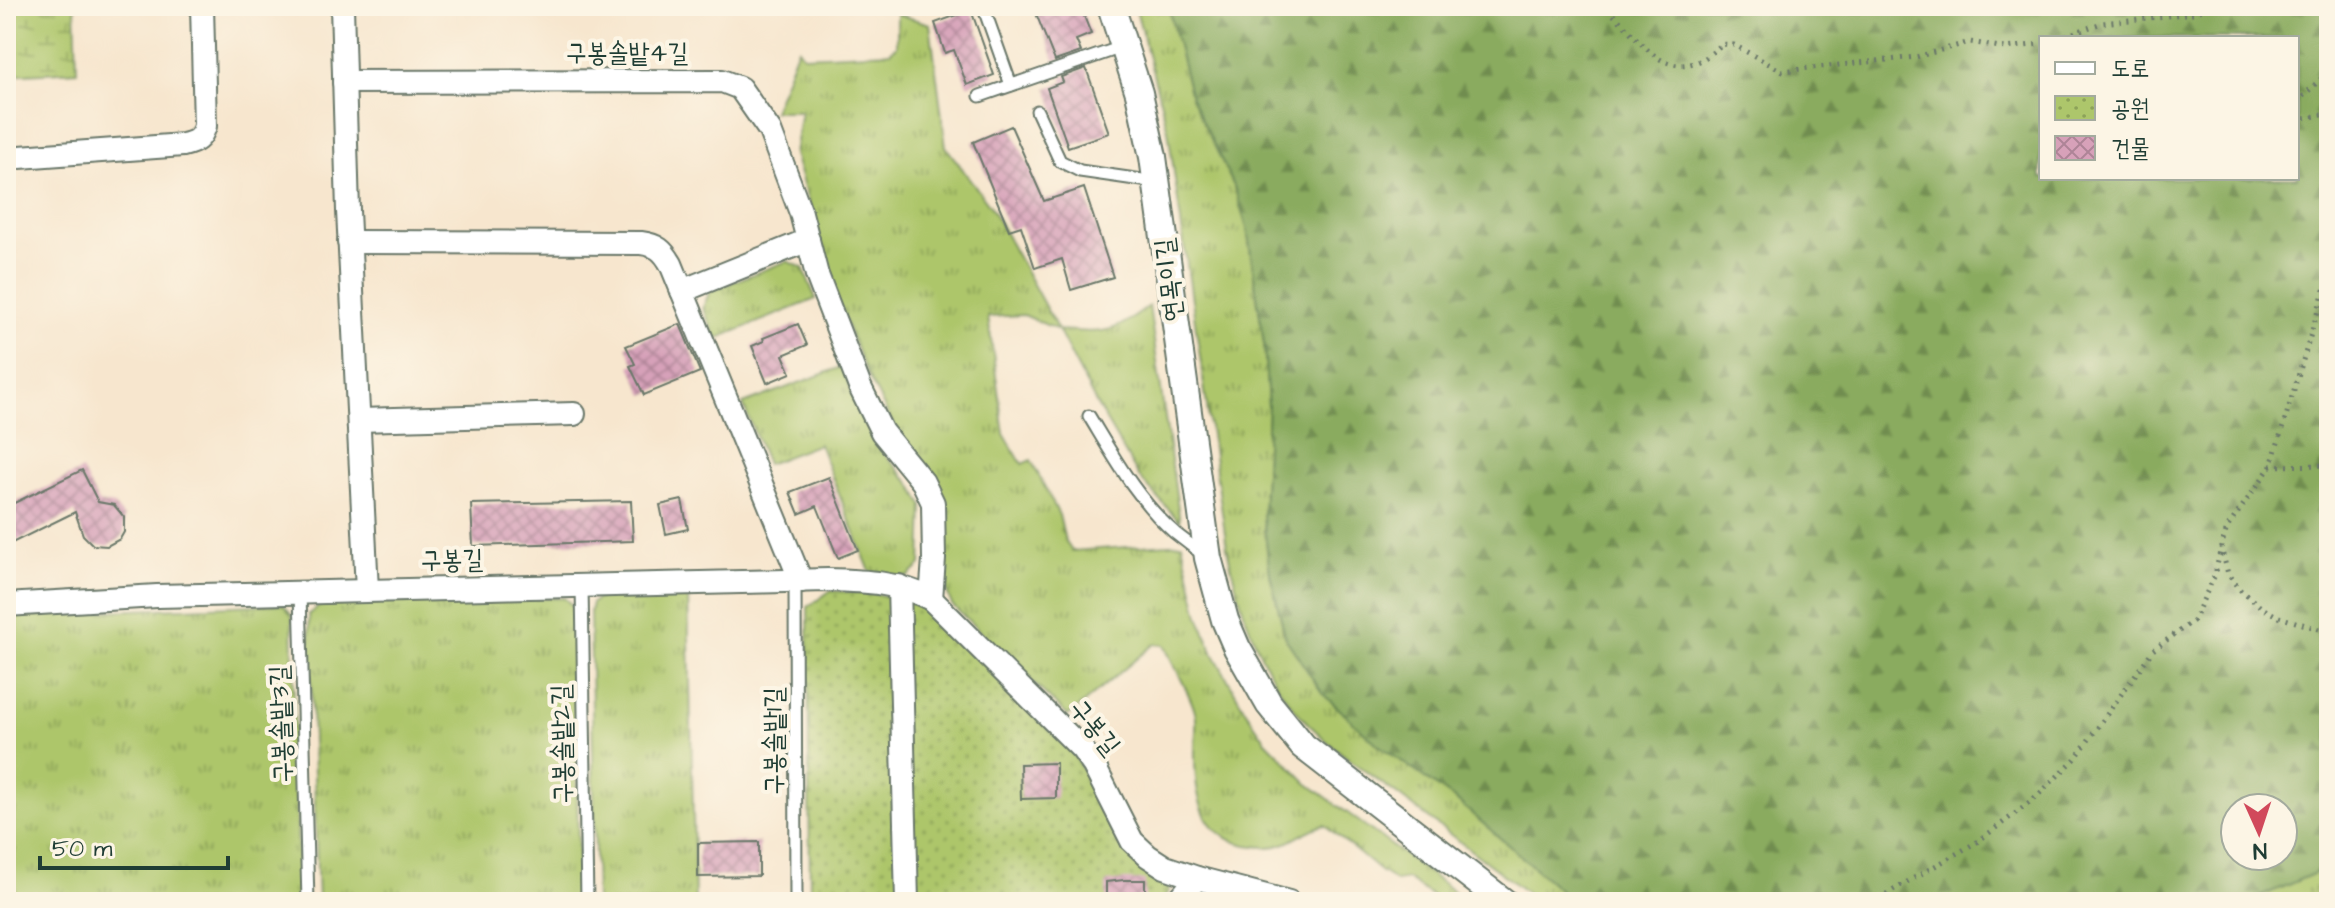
<svg xmlns="http://www.w3.org/2000/svg" width="2335" height="908" viewBox="0 0 2335 908" font-family="'Architects Daughter','Poor Story',sans-serif">
  <style>
    .grass { fill: url(#grass-tufts); stroke: #668250; stroke-width: 2 }
    .forest { fill: url(#forest-firs); stroke: #54744a; stroke-width: 2; fill-rule: evenodd }
    .wetland { fill: url(#wetland-marsh); stroke: #668250; stroke-width: 2 }
    .park { fill: url(#park-dots); stroke: #668250; stroke-width: 2 }
    .building { fill: url(#building-cross-hatch) }
    .lines { fill: none; stroke-linecap: round; stroke-linejoin: round }
    .service-casing { stroke: #6b786a; stroke-width: 15 }
    .minor-casing { stroke: #6b786a; stroke-width: 26 }
    .tertiary-casing { stroke: #6b786a; stroke-width: 30 }
    .path { stroke: #6b786a; stroke-width: 5; stroke-dasharray: 2 6; stroke-linecap: butt }
    .service { stroke: #fff; stroke-width: 11 }
    .minor { stroke: #fff; stroke-width: 22 }
    .tertiary { stroke: #fff; stroke-width: 26 }
    .labels { text-anchor: middle; dominant-baseline: central; stroke-width: 8; stroke-linejoin: round; paint-order: stroke }
    .street-label { font-size: 26px; fill: #1f3d34; stroke: #fcf5e5 }
  </style>
  <defs>
    <pattern id="grass-tufts" width="24" height="20" patternUnits="userSpaceOnUse" patternTransform="scale(2)"><rect width="24" height="20" fill="#adc66b"/><path d="M3 7l-1-3M5 7V3M7 7l1-3M15 17l-1-3M17 17v-4M19 17l1-3" fill="none" stroke="#8ca259"/></pattern>
    <pattern id="forest-firs" width="22" height="20" patternUnits="userSpaceOnUse" patternTransform="scale(2)"><rect width="22" height="20" fill="#8aab5f"/><path d="M5 1l3.5 6h-7zM16 11l3.5 6h-7z" fill="#708c4f"/></pattern>
    <pattern id="wetland-marsh" width="20" height="14" patternUnits="userSpaceOnUse" patternTransform="scale(2)"><rect width="20" height="14" fill="#adc66b"/><path d="M1 5h8M5 5V1M11 12h8M15 12V8" fill="none" stroke="#8ca259"/></pattern>
    <pattern id="park-dots" width="8" height="8" patternUnits="userSpaceOnUse" patternTransform="scale(2)"><rect width="8" height="8" fill="#adc66b"/><path d="M2 2h.1M6 6h.1" fill="none" stroke="#8ca259" stroke-width="1.8" stroke-linecap="round"/></pattern>
    <pattern id="building-cross-hatch" width="8" height="8" patternUnits="userSpaceOnUse" patternTransform="scale(2)"><rect width="8" height="8" fill="#d7a1b9"/><path d="M0 0l8 8M0 8l8-8" fill="none" stroke="#ae8497"/></pattern>
  </defs>
  <rect width="100%" height="100%" fill="#fcf5e5"/>
  <filter id="ink" filterUnits="userSpaceOnUse"><feTurbulence type="fractalNoise" baseFrequency=".0125" numOctaves="2"/><feDisplacementMap in="SourceGraphic" scale="16" xChannelSelector="R" yChannelSelector="G"/><feConvolveMatrix kernelMatrix="1 2 1 2 8 2 1 2 1" color-interpolation-filters="sRGB"/></filter>
  <filter id="wash" filterUnits="userSpaceOnUse"><feTurbulence type="fractalNoise" baseFrequency=".006" numOctaves="4" result="noise"/><feDisplacementMap in="SourceGraphic" scale="32" xChannelSelector="R" yChannelSelector="G"/><feGaussianBlur stdDeviation="1.8" result="paint"/><feColorMatrix in="noise" values="0 0 0 0 0 0 0 0 0 0 0 0 0 0 0 0 0 1.4 0 .05"/><feComposite in="paint" operator="in"/></filter>
  <g filter="url(#wash)">
    <rect width="100%" height="100%" fill="#f7e6ce"/>
    <g class="grass">
      <path d="M1135,6H1168L1191,97L1234,186L1247,228L1264,344L1268,406L1263,516L1270,574L1286,639L1377,744L1456,800L1574,902H1539C1492,866 1445,831 1398,795C1353,762 1308,733 1277,685C1251,643 1237,596 1227,548L1168,130Z"/>
      <path d="M897,14L930,24L946,147L990,206L1058,330C1103,333 1113,335 1149,306L1180,522L1139,477L1097,405L1058,330L1024,315L988,317L1004,434L1022,464L1031,460L1059,515L1065,541L1072,551L1182,543L1199,616L1212,651L1245,710L1266,741L1307,783L1468,902H1441L1407,879L1396,881L1380,871L1325,825C1304,829 1290,847 1268,847C1204,847 1194,804 1195,750C1195,738 1198,723 1195,712C1190,692 1173,665 1164,645L1154,644L1068,716L952,605L944,585L945,499L897,432L867,374L840,309L794,154L801,111H773L798,48L804,56L890,52L897,46Z"/>
      <polygon points="787,261 803,268 816,299 716,339 703,307 710,291"/>
      <polygon points="841,367 869,429 881,450 911,484 923,505 921,565 908,577 871,574 819,444 767,464 743,404"/>
      <polygon points="688,594 695,902 596,902 590,611 592,603 600,597"/>
      <polygon points="564,598 572,605 574,613 579,902 318,902 309,614 322,603"/>
      <polygon points="283,604 292,615 299,902 6,902 6,615"/>
      <polygon points="2329,867 2329,902 2248,902"/>
    </g>
    <path class="forest" d="M1168,6H2329V867L2248,902H1574L1456,800L1377,744L1323,694L1286,639L1270,574L1263,516L1268,406L1264,344L1247,228L1234,186L1191,97ZM2041,38H2297V178H2041ZM2235,808H2283V856H2235Z"/>
    <polygon class="wetland" points="6,6 75,6 77,71 6,75"/>
    <path class="park" d="M830,591C874,593 901,593 939,618L1074,755C1093,785 1102,824 1126,849C1136,860 1154,869 1167,877L1169,891L1161,902H810L808,607Z"/>
    <g id="blocks">
      <g class="building">
        <polygon points="1033,6 1080,6 1091,34 1076,40 1081,52 1055,61"/>
        <polygon points="971,10 994,75 967,85 954,50 945,53 935,23"/>
        <polygon points="1086,68 1109,133 1068,147 1047,88 1063,82 1061,77"/>
        <polygon points="1011,126 1044,201 1084,188 1113,277 1071,290 1062,259 1035,268 1021,226 1009,230 973,142"/>
        <polygon points="680,324 700,372 644,395 630,366 635,364 626,346"/>
        <polygon points="798,324 807,345 783,355 791,373 767,383 752,346 764,341 763,338"/>
        <polygon points="82,470 98,502 114,505 124,517 124,532 120,539 107,546 93,545 83,535 75,512 6,546 6,507"/>
        <polygon points="829,477 858,550 838,558 817,506 799,514 790,492"/>
        <polygon points="682,500 688,529 666,534 660,505"/>
        <polygon points="631,501 633,541 473,546 471,504"/>
        <polygon points="1056,763 1056,798 1021,799 1020,764"/>
        <polygon points="759,842 759,876 698,877 698,843"/>
        <polygon points="1124,880 1145,880 1145,902 1106,902 1106,882"/>
      </g>
    </g>
  </g>
  <g filter="url(#ink)">
    <use href="#blocks" fill-opacity="0" stroke="#6b786a" stroke-width="2"/>
    <g class="lines">
      <g class="service-casing">
        <g id="service">
          <polyline points="983,6 1011,85"/>
          <polyline points="980,96 1125,46"/>
          <polyline points="1037,111 1060,161 1080,171 1156,182"/>
          <path d="M1089,416C1114,457 1138,501 1175,533C1185,541 1195,548 1205,556"/>
          <polyline points="795,581 796,902"/>
          <polyline points="582,586 587,902"/>
          <polyline points="300,592 308,902"/>
        </g>
      </g>
      <g class="minor-casing">
        <g id="minor">
          <polyline points="342,6 348,211 367,590"/>
          <polyline points="344,82 722,81 740,88 770,131 801,213 817,275 860,387 882,432 923,482 933,503 934,559 931,599"/>
          <path d="M6,158L183,145C196,142 201,139 205,126L202,6"/>
          <path d="M349,242L641,243C657,245 663,250 671,264L801,581"/>
          <polyline points="682,291 808,240"/>
          <polyline points="359,420 574,414"/>
          <polyline points="899,586 907,902"/>
          <path d="M6,605L157,596L828,580C865,581 898,582 931,599L1082,749L1094,766L1132,841L1148,856L1165,867L1197,878L1289,902"/>
          <polyline points="1177,902 1197,878"/>
        </g>
      </g>
      <g class="tertiary-casing">
        <polyline id="tertiary" points="1111,6 1139,93 1153,157 1208,558 1225,620 1237,648 1269,704 1303,746 1504,902"/>
      </g>
      <g class="path">
        <path d="M1600,6C1634,23 1651,78 1697,62C1706,59 1715,50 1722,44L1734,45L1782,71L1916,57L1970,42L2006,48L2041,44"/>
        <polyline points="2058,38 2102,23 2194,13 2211,6"/>
        <polyline points="2297,102 2329,71"/>
        <polyline points="2297,119 2329,114"/>
        <polyline points="2329,274 2271,466 2227,528 2221,547 2228,574 2238,588 2262,608 2279,617 2329,632"/>
        <polyline points="2271,466 2329,465"/>
        <polyline points="1872,902 1977,842 2032,801 2075,759 2153,650 2193,621 2215,575 2221,547"/>
      </g>
      <use href="#service" class="service"/>
      <use href="#minor" class="minor"/>
      <use href="#tertiary" class="tertiary"/>
    </g>
  </g>
  <g class="labels">
    <g class="street-label">
      <text x="627" y="53">구봉솔밭4길</text>
      <text transform="translate(1169 280) rotate(-97)">연목이길</text>
      <text transform="translate(452 560) rotate(-1)">구봉길</text>
      <text transform="translate(281 724) rotate(-92)">구봉솔밭3길</text>
      <text transform="translate(1095 727) rotate(51)">구봉길</text>
      <text transform="translate(774 741) rotate(-90)">구봉솔밭1길</text>
      <text transform="translate(562 744) rotate(-91)">구봉솔밭2길</text>
    </g>
  </g>
  <rect width="2335" height="908" fill="none" stroke="#fcf5e5" stroke-width="32"/>
  <rect x="2039" y="36" width="260" height="144" fill="#fcf5e5" stroke="#a4ab9e" stroke-width="2"/>
  <rect x="2055" y="62" width="40" height="12" fill="#ffffff" stroke="#a4ab9e" stroke-width="2"/>
  <text x="2111" y="76" font-size="24" fill="#1f3d34">도로</text>
  <rect x="2055" y="96" width="40" height="24" fill="url(#park-dots)" stroke="#a4ab9e" stroke-width="2"/>
  <text x="2111" y="116" font-size="24" fill="#1f3d34">공원</text>
  <rect x="2055" y="136" width="40" height="24" fill="url(#building-cross-hatch)" stroke="#a4ab9e" stroke-width="2"/>
  <text x="2111" y="156" font-size="24" fill="#1f3d34">건물</text>
  <g transform="translate(2259 832) rotate(177)"><circle r="38" fill="#fcf5e5" stroke="#a4ab9e" stroke-width="2"/>
  <path d="M0-6L14 30L0 20L-14 30Z" fill="#d1495b"/>
  <text y="-12" font-size="22" font-weight="bold" text-anchor="middle" fill="#1f3d34">N</text>
  </g>
  <path d="M40 856v12h188v-12" fill="none" stroke="#1f3d34" stroke-width="4"/>
  <text x="52" y="856" font-size="24" fill="#1f3d34" stroke="#fcf5e5" stroke-width="6" paint-order="stroke">50 m</text>
</svg>
